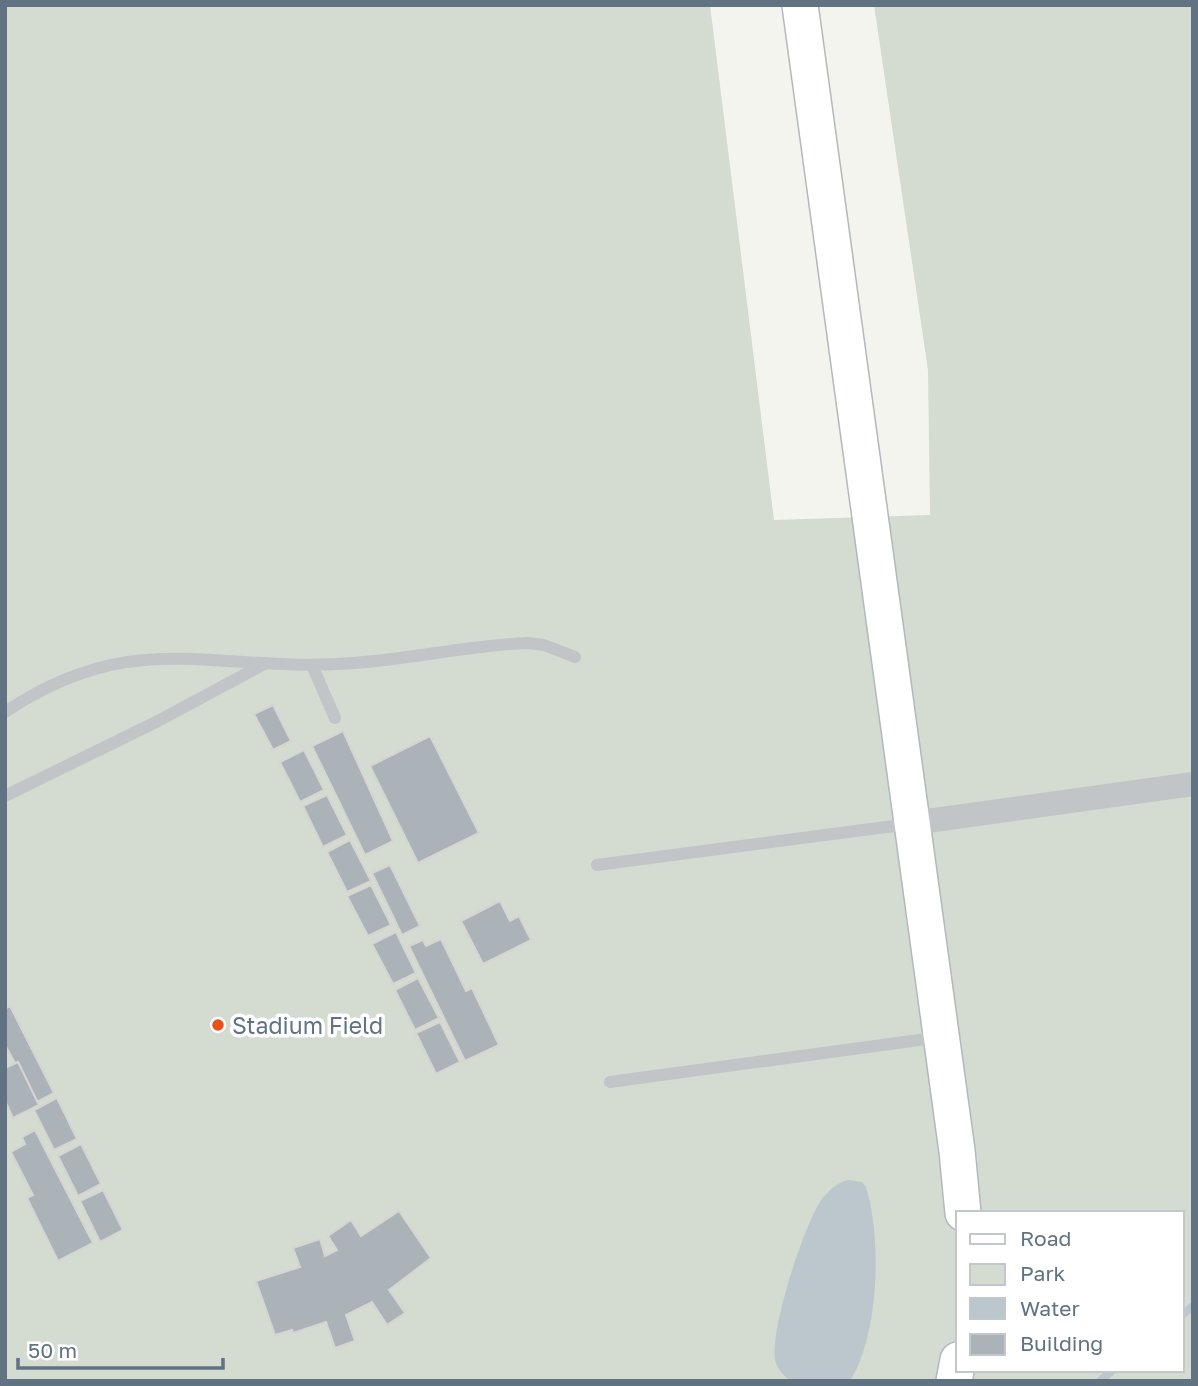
<svg xmlns="http://www.w3.org/2000/svg" width="1198" height="1386" viewBox="0 0 1198 1386" font-family="'Golos Text',sans-serif">
  <style>
    .green { fill: #d4dbd0; fill-rule: evenodd }
    .water { fill: #bbc7cc }
    .lines { fill: none; stroke-linecap: round; stroke-linejoin: round }
    .stream { stroke: #bbc7cc; stroke-width: 8 }
    .building { fill: #abb2b8; stroke: #d5d5d2; stroke-width: 2 }
    .secondary-casing { stroke: #b3b8bd; stroke-width: 38 }
    .lane { stroke: #c1c5c8; stroke-width: 12 }
    .street { stroke: #c1c5c8; stroke-width: 24 }
    .secondary { stroke: #fff; stroke-width: 35 }
    .poi-dot { fill: #e9501a; stroke: #fff; stroke-width: 2.5 }
    .labels { text-anchor: middle; dominant-baseline: central; stroke-width: 7; stroke-linejoin: round; paint-order: stroke }
    .poi-label { font-size: 23px; fill: #617282; stroke: #fff; text-anchor: start }
  </style>
  <rect width="100%" height="100%" fill="#f4f4ef"/>
  <path class="green" d="M5,5H710L774,520L930,515L928,370L874,5H1193V1381H5ZM958,1213H1182V1370H958Z"/>
  <path class="water" d="M848,1180L862,1182L866,1187C882,1239 879,1335 850,1381H791C783,1376 777,1368 775,1360C770,1329 804,1224 822,1199C829,1190 837,1183 848,1180Z"/>
  <g class="lines">
    <g class="stream">
      <polyline points="1182,1315 1193,1306"/>
      <polyline points="1100,1381 1113,1370"/>
    </g>
  </g>
  <g class="building">
    <polygon points="273,705 291,741 273,750 254,714"/>
    <polygon points="343,731 393,841 365,855 312,746"/>
    <polygon points="430,736 479,833 418,863 370,766"/>
    <polygon points="304,750 324,790 300,802 280,762"/>
    <polygon points="327,795 347,835 323,847 303,806"/>
    <polygon points="350,840 371,881 347,892 327,852"/>
    <polygon points="390,865 420,926 402,935 372,873"/>
    <polygon points="371,885 391,925 368,936 347,896"/>
    <polygon points="500,901 510,921 519,916 531,940 483,964 461,921"/>
    <polygon points="396,932 416,973 393,984 372,944"/>
    <polygon points="441,939 466,991 472,988 499,1045 465,1061 409,946 423,940 426,946"/>
    <polygon points="418,978 439,1018 415,1030 395,990"/>
    <polygon points="10,1006 54,1093 37,1102 18,1062 15,1063 5,1045 5,1009"/>
    <polygon points="440,1022 460,1062 436,1074 416,1033"/>
    <polygon points="18,1062 39,1105 13,1118 5,1101 5,1068"/>
    <polygon points="57,1098 77,1139 54,1150 34,1110"/>
    <polygon points="35,1130 93,1243 58,1261 27,1198 33,1195 11,1152 25,1144 22,1137"/>
    <polygon points="81,1144 101,1184 78,1196 58,1156"/>
    <polygon points="103,1190 123,1230 100,1242 80,1201"/>
    <polygon points="399,1211 431,1258 389,1290 405,1313 387,1325 372,1302 346,1315 355,1341 335,1348 326,1322 293,1333 292,1330 275,1335 256,1281 300,1267 293,1248 320,1239 325,1256 337,1250 328,1236 351,1220 361,1236"/>
  </g>
  <g class="lines">
    <g class="secondary-casing">
      <g id="secondary">
        <polyline points="800,5 957,1151 963,1213"/>
        <polyline points="954,1381 958,1360"/>
      </g>
    </g>
    <g class="lane">
      <polyline points="312,665 335,718"/>
      <path d="M5,712C137,624 214,674 354,663C413,659 470,645 528,643L544,645L575,657"/>
      <polyline points="5,796 158,721 266,663"/>
      <polyline points="597,865 909,824"/>
      <polyline points="610,1082 941,1037"/>
    </g>
    <polyline class="street" points="913,823 1193,784"/>
    <use href="#secondary" class="secondary"/>
  </g>
  <circle class="poi-dot" cx="218" cy="1025" r="7"/>
  <g class="labels">
    <g class="poi-label">
      <text x="232" y="1025">Stadium Field</text>
    </g>
  </g>
  <rect width="1198" height="1386" fill="none" stroke="#617282" stroke-width="14"/>
  <rect x="956" y="1211" width="228" height="161" fill="#ffffff" stroke="#c0c7cd" stroke-width="2"/>
  <rect x="970" y="1234" width="35" height="10" fill="#ffffff" stroke="#c0c7cd" stroke-width="2"/>
  <text x="1020" y="1246" font-size="21" fill="#617282">Road</text>
  <rect x="970" y="1264" width="35" height="21" fill="#d4dbd0" stroke="#c0c7cd" stroke-width="2"/>
  <text x="1020" y="1281" font-size="21" fill="#617282">Park</text>
  <rect x="970" y="1298" width="35" height="21" fill="#bbc7cc" stroke="#c0c7cd" stroke-width="2"/>
  <text x="1020" y="1316" font-size="21" fill="#617282">Water</text>
  <rect x="970" y="1334" width="35" height="21" fill="#abb2b8" stroke="#c0c7cd" stroke-width="2"/>
  <text x="1020" y="1351" font-size="21" fill="#617282">Building</text>
  <path d="M18 1358v10h205v-10" fill="none" stroke="#617282" stroke-width="3.5"/>
  <text x="28" y="1358" font-size="21" fill="#617282" stroke="#ffffff" stroke-width="5" paint-order="stroke">50 m</text>
</svg>
